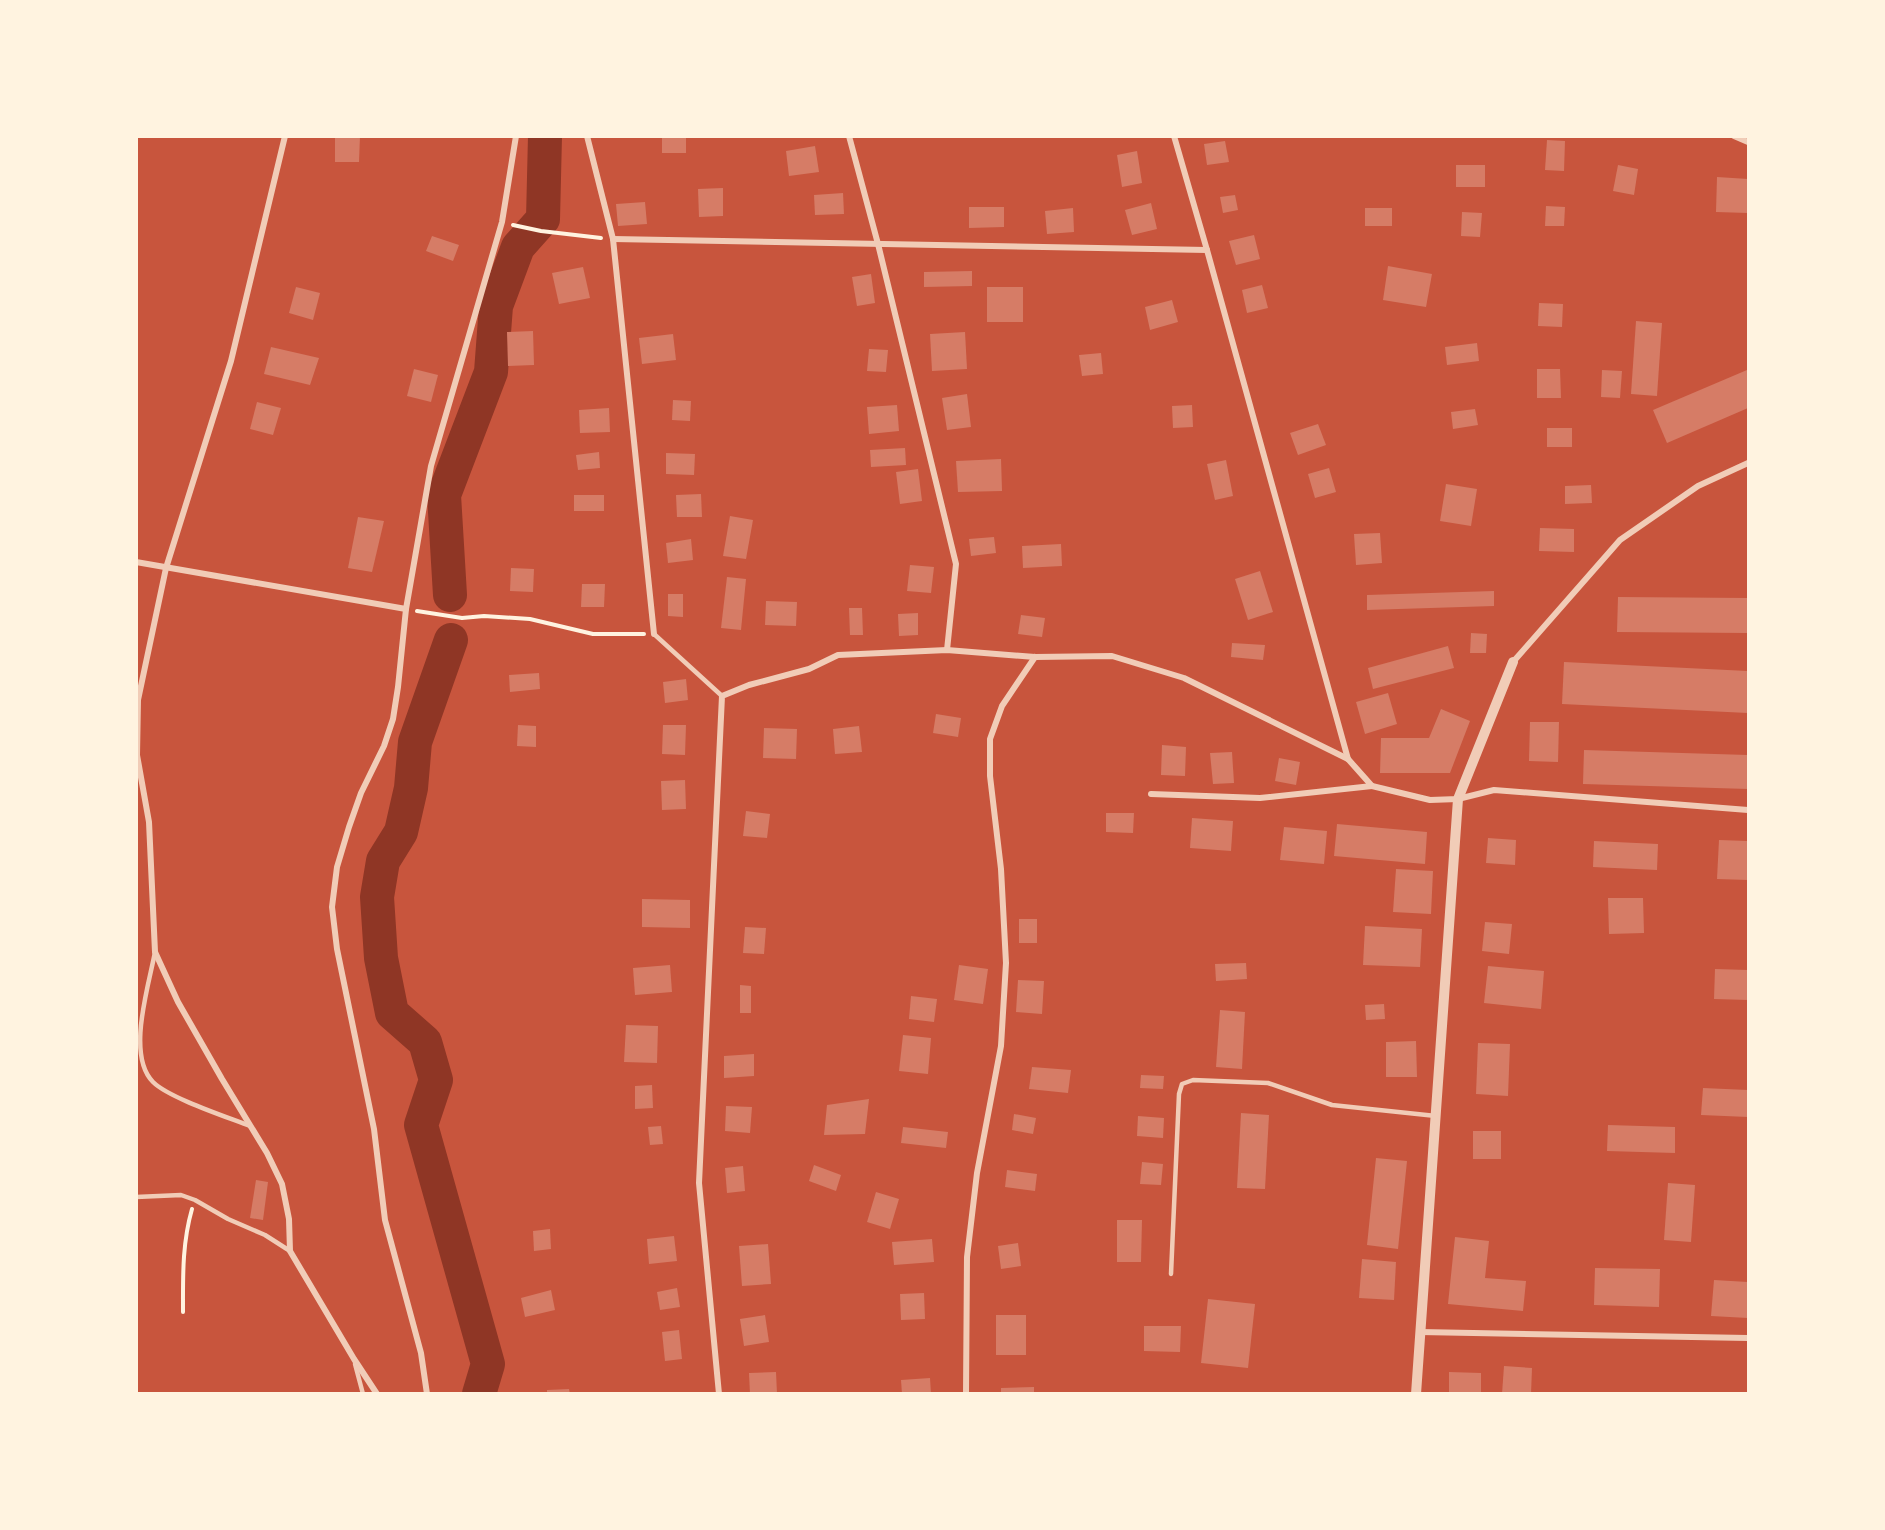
<svg xmlns="http://www.w3.org/2000/svg" width="1885" height="1530" viewBox="0 0 1885 1530" font-family="'Times New Roman',serif">
  <style>
    .lines { fill: none; stroke-linecap: round; stroke-linejoin: round }
    .river { stroke: #8f3625; stroke-width: 34 }
    .building { fill: #d67c66 }
    .path { stroke: #fff3e0; stroke-width: 4 }
    .service { stroke: #f1ccb7; stroke-width: 4.5 }
    .minor { stroke: #f1ccb7; stroke-width: 6 }
    .tertiary { stroke: #f1ccb7; stroke-width: 10 }
  </style>
  <rect width="100%" height="100%" fill="#c8553d"/>
  <g class="lines">
    <g class="river">
      <polyline points="450,595 444,495 491,372 496,306 518,247 543,219 545,136"/>
      <polyline points="451,640 415,742 411,788 401,832 383,861 377,897 381,958 392,1013 425,1042 436,1080 421,1125 488,1364 479,1394"/>
    </g>
  </g>
  <g class="building">
    <polygon points="335,136 360,136 359,162 335,162"/>
    <rect x="662" y="136" width="24" height="17"/>
    <polygon points="1547,140 1565,141 1564,171 1545,170"/>
    <polygon points="1225,141 1229,162 1207,165 1204,144"/>
    <polygon points="815,146 819,172 789,176 786,151"/>
    <polygon points="1137,151 1142,183 1122,187 1117,155"/>
    <rect x="1456" y="165" width="29" height="22"/>
    <polygon points="1618,165 1638,169 1634,195 1613,191"/>
    <polygon points="1717,177 1748,179 1748,213 1716,212"/>
    <polygon points="723,188 723,216 699,217 698,189"/>
    <polygon points="843,193 844,214 815,215 814,195"/>
    <polygon points="1235,195 1238,210 1223,213 1220,197"/>
    <polygon points="645,202 647,224 618,226 616,204"/>
    <polygon points="1151,203 1157,229 1132,235 1125,210"/>
    <polygon points="1546,206 1565,207 1564,226 1545,226"/>
    <polygon points="969,207 1004,207 1004,227 969,228"/>
    <polygon points="1073,208 1074,232 1047,234 1045,211"/>
    <rect x="1365" y="208" width="27" height="18"/>
    <polygon points="1462,212 1482,213 1480,237 1461,236"/>
    <polygon points="1254,235 1260,259 1236,265 1229,241"/>
    <polygon points="432,236 459,245 453,261 426,251"/>
    <polygon points="1388,266 1432,274 1426,307 1383,300"/>
    <polygon points="583,267 590,298 559,304 552,273"/>
    <polygon points="972,271 972,286 924,287 924,272"/>
    <polygon points="871,274 875,303 857,306 852,277"/>
    <polygon points="1262,285 1268,308 1247,313 1242,290"/>
    <polygon points="296,287 320,293 313,320 289,313"/>
    <rect x="987" y="287" width="36" height="35"/>
    <polygon points="1172,300 1178,322 1150,330 1145,307"/>
    <polygon points="1539,303 1563,304 1562,327 1538,326"/>
    <polygon points="1636,321 1662,323 1657,396 1631,394"/>
    <polygon points="533,331 534,365 508,366 507,332"/>
    <polygon points="965,332 967,369 932,371 930,334"/>
    <polygon points="673,334 676,360 642,364 639,338"/>
    <polygon points="1477,343 1479,361 1447,365 1445,347"/>
    <polygon points="271,347 319,358 310,385 264,374"/>
    <polygon points="869,349 888,350 886,372 867,371"/>
    <polygon points="1101,353 1103,374 1082,376 1079,355"/>
    <polygon points="414,369 438,375 431,402 407,396"/>
    <polygon points="1537,369 1560,369 1561,398 1537,398"/>
    <polygon points="1602,370 1622,371 1620,398 1601,397"/>
    <polygon points="1747,370 1748,374 1748,408 1667,443 1653,410"/>
    <polygon points="967,394 971,427 947,430 942,398"/>
    <polygon points="673,400 691,401 690,421 672,420"/>
    <polygon points="257,402 281,408 273,435 250,429"/>
    <polygon points="897,405 899,431 869,434 867,407"/>
    <polygon points="1192,405 1193,427 1173,428 1172,406"/>
    <polygon points="609,408 610,432 580,433 579,410"/>
    <polygon points="1475,409 1478,425 1453,429 1451,412"/>
    <polygon points="1318,424 1326,445 1298,455 1290,433"/>
    <rect x="1547" y="428" width="25" height="19"/>
    <polygon points="905,448 906,465 871,467 870,450"/>
    <polygon points="599,452 600,468 578,470 576,455"/>
    <polygon points="666,453 695,454 694,475 666,474"/>
    <polygon points="1001,459 1002,491 958,492 956,461"/>
    <polygon points="1226,460 1233,496 1215,500 1207,464"/>
    <polygon points="1329,468 1336,492 1315,498 1308,474"/>
    <polygon points="918,469 922,501 900,504 896,472"/>
    <polygon points="1446,484 1477,489 1471,526 1440,521"/>
    <polygon points="1591,485 1592,503 1565,504 1565,486"/>
    <polygon points="701,494 702,517 677,517 676,495"/>
    <rect x="574" y="495" width="30" height="16"/>
    <polygon points="730,516 753,520 746,559 723,556"/>
    <polygon points="358,517 384,521 372,572 348,568"/>
    <polygon points="1540,528 1574,529 1574,552 1539,551"/>
    <polygon points="1380,533 1382,563 1356,565 1354,534"/>
    <polygon points="994,537 996,553 971,556 969,539"/>
    <polygon points="691,539 693,560 668,563 666,543"/>
    <polygon points="1061,544 1062,566 1023,568 1022,546"/>
    <polygon points="910,565 934,567 931,593 907,591"/>
    <polygon points="511,568 534,569 533,592 510,591"/>
    <polygon points="1260,571 1273,612 1248,620 1235,579"/>
    <polygon points="727,577 746,579 741,630 721,628"/>
    <polygon points="582,584 605,584 604,607 581,607"/>
    <polygon points="1494,591 1494,606 1367,610 1367,595"/>
    <polygon points="668,594 683,594 683,617 668,616"/>
    <polygon points="1618,597 1748,598 1748,633 1617,632"/>
    <polygon points="766,601 797,602 796,626 765,625"/>
    <polygon points="849,608 862,608 863,635 850,635"/>
    <polygon points="918,613 918,635 899,636 898,614"/>
    <polygon points="1021,615 1045,618 1042,637 1018,634"/>
    <polygon points="1471,633 1487,634 1486,653 1470,653"/>
    <polygon points="1232,643 1265,645 1263,660 1231,657"/>
    <polygon points="1448,646 1454,668 1373,689 1368,668"/>
    <polygon points="1564,662 1748,671 1748,713 1562,704"/>
    <polygon points="539,673 540,689 510,692 509,675"/>
    <polygon points="686,679 688,700 665,703 663,682"/>
    <polygon points="1388,693 1397,724 1365,734 1356,702"/>
    <polygon points="1441,709 1470,721 1450,773 1380,773 1381,738 1429,738"/>
    <polygon points="936,714 961,718 958,737 933,733"/>
    <polygon points="1530,722 1559,722 1558,762 1529,761"/>
    <polygon points="518,725 536,726 536,747 517,746"/>
    <polygon points="663,725 686,725 685,755 662,754"/>
    <polygon points="859,726 862,752 835,754 833,729"/>
    <polygon points="764,728 797,729 796,759 763,758"/>
    <polygon points="1162,745 1186,747 1185,776 1161,775"/>
    <polygon points="1584,750 1748,755 1748,789 1583,784"/>
    <polygon points="1232,752 1234,783 1213,784 1210,753"/>
    <polygon points="1279,758 1300,762 1296,785 1275,781"/>
    <polygon points="685,780 686,809 662,810 661,781"/>
    <polygon points="746,811 770,814 767,838 743,836"/>
    <polygon points="1106,813 1134,813 1133,833 1106,832"/>
    <polygon points="1192,818 1233,821 1231,851 1190,848"/>
    <polygon points="1337,824 1427,832 1425,864 1334,856"/>
    <polygon points="1284,827 1327,831 1324,864 1280,860"/>
    <polygon points="1488,838 1516,840 1515,865 1486,863"/>
    <polygon points="1719,840 1748,841 1748,880 1717,879"/>
    <polygon points="1594,841 1658,844 1657,870 1593,867"/>
    <polygon points="1396,869 1433,871 1431,914 1393,912"/>
    <polygon points="1608,898 1643,898 1644,933 1609,934"/>
    <polygon points="642,899 690,900 690,928 642,927"/>
    <rect x="1019" y="919" width="18" height="24"/>
    <polygon points="1485,922 1512,924 1509,954 1482,951"/>
    <polygon points="1365,926 1422,929 1420,967 1363,965"/>
    <polygon points="745,927 766,928 764,954 743,953"/>
    <polygon points="1246,963 1247,979 1216,981 1215,964"/>
    <polygon points="670,965 672,992 635,995 633,968"/>
    <polygon points="959,965 988,969 983,1004 954,1000"/>
    <polygon points="1488,966 1544,971 1541,1009 1484,1003"/>
    <polygon points="1715,969 1748,970 1748,1000 1714,999"/>
    <polygon points="1018,980 1044,981 1042,1014 1016,1012"/>
    <polygon points="740,985 751,986 751,1013 740,1013"/>
    <polygon points="911,996 937,999 934,1022 909,1019"/>
    <polygon points="1384,1004 1385,1019 1366,1020 1365,1005"/>
    <polygon points="1220,1010 1245,1012 1242,1069 1216,1067"/>
    <polygon points="626,1025 658,1026 657,1063 624,1062"/>
    <polygon points="903,1035 931,1038 928,1074 899,1071"/>
    <polygon points="1416,1041 1417,1077 1386,1077 1386,1042"/>
    <polygon points="1478,1043 1510,1044 1508,1096 1476,1094"/>
    <polygon points="754,1054 754,1076 724,1078 724,1056"/>
    <polygon points="1032,1067 1071,1070 1068,1093 1029,1089"/>
    <polygon points="1141,1075 1164,1076 1163,1089 1140,1088"/>
    <polygon points="652,1085 653,1108 635,1109 635,1086"/>
    <polygon points="1703,1088 1748,1090 1748,1117 1701,1115"/>
    <polygon points="869,1099 865,1134 824,1135 827,1105"/>
    <polygon points="726,1106 752,1107 750,1133 725,1131"/>
    <polygon points="1241,1113 1269,1115 1265,1189 1237,1188"/>
    <polygon points="1014,1114 1036,1118 1033,1134 1012,1130"/>
    <polygon points="1138,1116 1164,1118 1163,1138 1137,1136"/>
    <polygon points="1608,1125 1675,1127 1675,1153 1607,1151"/>
    <polygon points="661,1126 663,1144 650,1145 648,1127"/>
    <polygon points="903,1127 948,1132 946,1148 901,1143"/>
    <rect x="1473" y="1131" width="28" height="28"/>
    <polygon points="1376,1158 1407,1161 1398,1249 1367,1245"/>
    <polygon points="1142,1162 1163,1164 1161,1185 1140,1184"/>
    <polygon points="814,1165 841,1175 836,1191 809,1181"/>
    <polygon points="743,1166 745,1191 727,1193 725,1168"/>
    <polygon points="1007,1170 1037,1174 1035,1191 1005,1187"/>
    <polygon points="256,1180 268,1182 263,1220 250,1218"/>
    <polygon points="1668,1183 1695,1185 1691,1242 1664,1240"/>
    <polygon points="876,1192 899,1199 890,1229 867,1222"/>
    <polygon points="1117,1220 1142,1220 1141,1262 1117,1262"/>
    <polygon points="550,1229 551,1249 534,1251 533,1231"/>
    <polygon points="674,1236 677,1261 649,1264 647,1239"/>
    <polygon points="1455,1237 1489,1241 1485,1278 1526,1281 1523,1311 1448,1304"/>
    <polygon points="932,1239 934,1262 894,1265 892,1242"/>
    <polygon points="1018,1243 1021,1266 1001,1269 998,1246"/>
    <polygon points="768,1244 771,1284 742,1286 739,1246"/>
    <polygon points="1362,1259 1396,1262 1394,1300 1359,1298"/>
    <polygon points="1595,1268 1660,1269 1659,1307 1594,1305"/>
    <polygon points="1714,1280 1748,1282 1748,1318 1711,1316"/>
    <polygon points="677,1288 680,1307 660,1310 657,1292"/>
    <polygon points="551,1290 555,1310 525,1317 521,1298"/>
    <polygon points="924,1293 925,1319 901,1320 900,1294"/>
    <polygon points="1208,1299 1255,1304 1248,1368 1201,1363"/>
    <polygon points="765,1315 769,1342 744,1346 740,1319"/>
    <rect x="996" y="1315" width="30" height="40"/>
    <polygon points="1144,1326 1181,1326 1180,1352 1144,1351"/>
    <polygon points="679,1330 682,1359 665,1361 662,1332"/>
    <polygon points="1504,1366 1532,1368 1531,1394 1502,1394"/>
    <polygon points="776,1372 777,1394 750,1394 749,1373"/>
    <polygon points="1449,1372 1481,1373 1481,1394 1449,1394"/>
    <polygon points="930,1378 931,1394 902,1394 901,1380"/>
    <polygon points="1034,1387 1034,1394 1001,1394 1001,1388"/>
    <polygon points="569,1389 570,1394 547,1394 547,1390"/>
  </g>
  <g class="lines">
    <g class="path">
      <polyline points="513,225 541,231 601,238"/>
      <polyline points="417,611 462,618 484,616 530,619 593,634 644,634"/>
      <path d="M183,1312C183,1277 182,1244 192,1209"/>
    </g>
    <g class="service">
      <polyline points="654,634 722,696"/>
      <path d="M155,952C149,985 126,1055 153,1082C169,1098 227,1117 250,1126"/>
      <polyline points="136,1197 181,1195 195,1200 228,1219 265,1235 290,1251"/>
      <polyline points="1171,1274 1179,1094 1182,1084 1193,1080 1268,1083 1332,1105 1436,1116"/>
      <polyline points="355,1364 363,1394"/>
    </g>
    <g class="minor">
      <polyline points="285,136 231,361 166,568 138,700 137,755 149,822 155,952 178,1002 222,1079 267,1153 282,1184 289,1219 290,1251 354,1359 377,1394"/>
      <polyline points="587,136 613,239 654,634"/>
      <polyline points="849,136 878,244 956,564 947,650"/>
      <polyline points="1174,136 1207,250 1348,759"/>
      <polyline points="1734,136 1748,142"/>
      <polyline points="613,239 1207,250"/>
      <polyline points="136,562 406,609"/>
      <polyline points="1513,662 1620,540 1698,486 1748,463"/>
      <polyline points="1151,794 1260,798 1372,786"/>
      <polyline points="1420,1332 1748,1338"/>
      <polyline points="427,1394 421,1353 385,1220 374,1129 337,949 332,907 337,867 349,827 361,793 384,746 393,719 398,687 406,609 431,466 502,222 516,136"/>
      <polyline points="719,1394 699,1183 722,696 749,685 809,669 838,655 947,650 1035,657 1112,656 1184,678 1348,759 1372,786 1430,800 1458,799 1494,790 1748,810"/>
      <polyline points="966,1394 967,1257 977,1173 1001,1046 1006,963 1001,869 990,776 990,739 1002,706 1035,657"/>
    </g>
    <polyline class="tertiary" points="1416,1394 1458,799 1513,662"/>
  </g>
  <rect width="1885" height="1530" fill="none" stroke="#fff3e0" stroke-width="276"/>
</svg>
